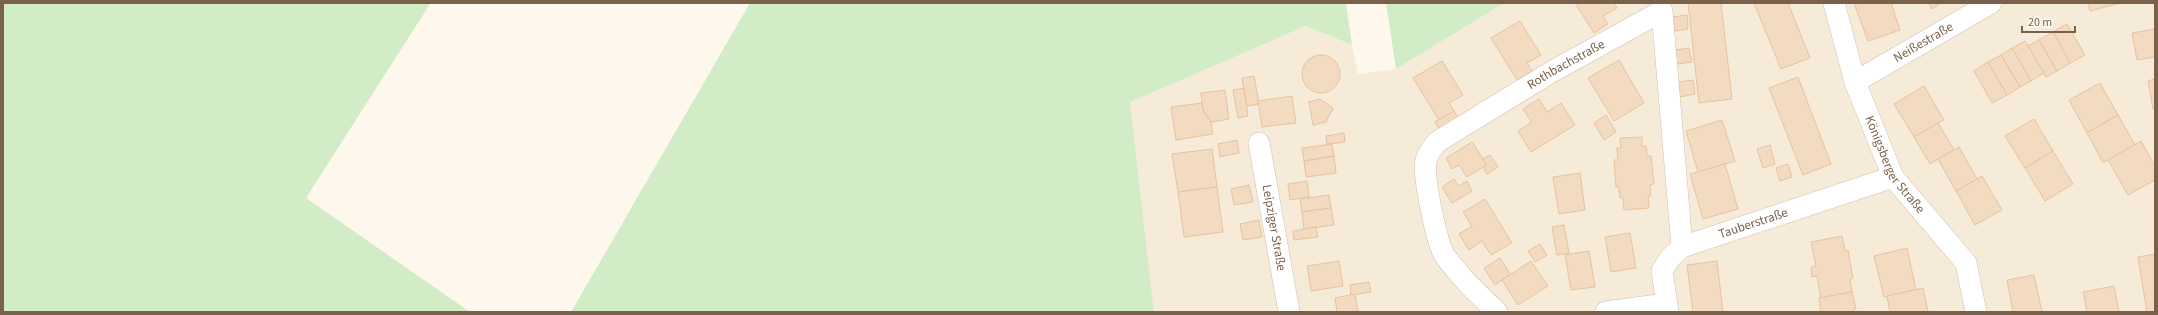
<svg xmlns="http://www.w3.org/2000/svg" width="2158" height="315" viewBox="0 0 2158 315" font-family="'Source Sans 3',sans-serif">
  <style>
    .residential { fill: #f5ebd8 }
    .green { fill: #d2ecc8 }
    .building { fill: #f3dbc1; stroke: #e7c3a1 }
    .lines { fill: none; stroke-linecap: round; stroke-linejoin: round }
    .minor-casing { stroke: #d1c1af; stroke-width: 22 }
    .minor { stroke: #fff; stroke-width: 21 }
    .labels { text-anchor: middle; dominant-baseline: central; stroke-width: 4; stroke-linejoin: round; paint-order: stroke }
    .street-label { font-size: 13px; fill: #7a614c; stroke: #fffbf2 }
  </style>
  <rect width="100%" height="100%" fill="#fdf8eb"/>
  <polygon class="residential" points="1504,3 2155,3 2155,312 1154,312 1130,102 1306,26 1352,45 1358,74 1396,69"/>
  <g class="green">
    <polygon points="3,3 428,3 430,4 306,198 470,312 3,312"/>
    <polygon points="750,3 1346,3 1352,45 1306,26 1130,102 1154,312 571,312"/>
    <polygon points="1386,3 1504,3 1396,69"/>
  </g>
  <g class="building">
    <polygon points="1575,3 1614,3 1617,8 1603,16 1608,24 1594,33"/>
    <polygon points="1688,3 1721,3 1732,99 1699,103"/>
    <polygon points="1754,3 1788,3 1810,58 1781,69"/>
    <polygon points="1854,3 1891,3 1900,30 1868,41"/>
    <polygon points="1928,3 1941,3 1932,9"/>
    <polygon points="2088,3 2120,3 2090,11"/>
    <polygon points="1687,15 1688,29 1675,31 1673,17"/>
    <polygon points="1520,21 1541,55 1527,63 1532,71 1517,80 1491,38"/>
    <polygon points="2067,24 2085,55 2070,63 2053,32"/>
    <polygon points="2155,29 2155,57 2137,60 2132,33"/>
    <polygon points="2053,32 2070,63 2057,71 2039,40"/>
    <polygon points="2039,40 2057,71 2046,77 2028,46"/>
    <polygon points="2025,41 2044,73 2031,81 2012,48"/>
    <polygon points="1689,48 1692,62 1677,64 1675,50"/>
    <polygon points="2012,48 2031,81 2020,87 2001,55"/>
    <polygon points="2001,55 2020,87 2007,95 1988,62"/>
    <circle cx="1321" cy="74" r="19"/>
    <polygon points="1619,60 1644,103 1614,121 1588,78"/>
    <polygon points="1442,61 1463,95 1449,103 1454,111 1439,120 1413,78"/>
    <polygon points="1988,62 2007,95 1992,103 1974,71"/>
    <polygon points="1254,76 1259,104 1247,106 1242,78"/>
    <polygon points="1798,77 1831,164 1803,175 1769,88"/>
    <polygon points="2155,79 2155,109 2153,109 2148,81"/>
    <polygon points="1693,80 1695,94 1680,97 1678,82"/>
    <polygon points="2100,83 2118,115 2087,133 2069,100"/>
    <polygon points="1924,86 1944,120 1914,137 1894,104"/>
    <polygon points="1244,88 1248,116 1238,118 1233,90"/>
    <polygon points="1225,90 1229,119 1211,122 1203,110 1201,93"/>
    <polygon points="1292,96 1296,123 1262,127 1258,101"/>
    <polygon points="1320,99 1333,108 1326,122 1313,125 1309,102"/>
    <polygon points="1539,99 1547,112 1561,103 1575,125 1531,152 1518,131 1532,122 1523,109"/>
    <polygon points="1202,103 1203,110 1211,122 1213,134 1176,140 1171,107"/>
    <polygon points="1454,111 1460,121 1441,132 1435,122"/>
    <polygon points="1606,115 1616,132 1604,140 1594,123"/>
    <polygon points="2118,115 2135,145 2103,163 2087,133"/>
    <polygon points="2034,119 2053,151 2025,168 2005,136"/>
    <polygon points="1722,120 1735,161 1698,172 1686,131"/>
    <polygon points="1938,123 1954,150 1930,164 1914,137"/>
    <polygon points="1344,133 1345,142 1327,144 1326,136"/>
    <polygon points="1642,137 1642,147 1646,146 1647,156 1651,156 1654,184 1650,185 1651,196 1648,196 1649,208 1624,210 1623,198 1620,198 1619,187 1616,187 1614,160 1618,160 1617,148 1621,148 1620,138"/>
    <polygon points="1237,140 1239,153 1220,157 1218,144"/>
    <polygon points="2141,141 2155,166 2155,180 2128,195 2108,160"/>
    <polygon points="1472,142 1487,165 1467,177 1459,165 1452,169 1446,158"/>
    <polygon points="1332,144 1334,156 1304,161 1302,148"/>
    <polygon points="1770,145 1775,164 1763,168 1757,149"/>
    <polygon points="1959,147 1977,179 1956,191 1938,159"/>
    <polygon points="1212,149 1217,187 1178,192 1172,154"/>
    <polygon points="2053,151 2073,184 2045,201 2025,168"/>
    <polygon points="1490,155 1498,167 1487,174 1483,167 1487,165 1483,159"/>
    <polygon points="1334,156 1336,173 1306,177 1304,161"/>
    <polygon points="1725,164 1738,209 1703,219 1690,174"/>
    <polygon points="1788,164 1792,177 1780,181 1776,168"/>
    <polygon points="1580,173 1585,210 1559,214 1553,177"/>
    <polygon points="1982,176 2002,210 1975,225 1956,191"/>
    <polygon points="1454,179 1458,186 1467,181 1472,191 1452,203 1442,187"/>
    <polygon points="1307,181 1309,197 1290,200 1288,184"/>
    <polygon points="1249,185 1253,202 1234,205 1231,189"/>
    <polygon points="1217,187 1223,232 1184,237 1178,192"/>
    <polygon points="1329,195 1331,208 1302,212 1300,199"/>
    <polygon points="1485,199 1512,243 1491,255 1482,241 1469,250 1459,234 1472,226 1463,212"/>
    <polygon points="1331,208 1334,225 1304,229 1302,212"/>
    <polygon points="1259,220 1262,237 1243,240 1240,224"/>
    <polygon points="1564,225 1569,253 1557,255 1552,227"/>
    <polygon points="1316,227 1318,237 1294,240 1293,231"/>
    <polygon points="1630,233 1636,268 1611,272 1605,237"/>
    <polygon points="1842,236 1845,251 1848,250 1853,278 1850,279 1852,292 1821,298 1817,276 1812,277 1811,267 1816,266 1811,242"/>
    <polygon points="1540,244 1547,255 1535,262 1528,251"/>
    <polygon points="1907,248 1916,290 1884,297 1874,256"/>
    <polygon points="1589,251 1595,287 1571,290 1565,255"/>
    <polygon points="2155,254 2155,312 2147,312 2138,257"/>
    <polygon points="1500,258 1510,274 1495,285 1484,268"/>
    <polygon points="1339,261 1343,286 1311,291 1307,266"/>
    <polygon points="1531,261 1548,286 1518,305 1502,280"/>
    <polygon points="1717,261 1723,312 1693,312 1687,265"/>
    <polygon points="2034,275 2042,312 2013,312 2007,280"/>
    <polygon points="1369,282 1371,292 1351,295 1350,285"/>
    <polygon points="2114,286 2119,312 2087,312 2083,292"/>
    <polygon points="1923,288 1928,312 1890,312 1887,296"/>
    <polygon points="1852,292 1856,309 1853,310 1853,312 1821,312 1819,298"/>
    <polygon points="1355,294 1358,311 1337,312 1335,298"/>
  </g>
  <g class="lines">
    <g class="minor-casing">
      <g id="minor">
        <path id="s1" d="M1834,3L1855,82L1893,177L1966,263L1976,312"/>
        <path id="s2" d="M1855,82L1991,3"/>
        <path id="s3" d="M1259,143L1289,312"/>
        <path id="s4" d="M1497,312C1478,294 1460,277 1445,256C1437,244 1422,174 1426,160C1428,153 1432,148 1437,142L1553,71L1662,11L1682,247"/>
        <polyline points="1606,312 1666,304"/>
        <path id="s5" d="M1668,312L1662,271L1670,258L1682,247L1893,177"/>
      </g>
    </g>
    <use href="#minor" class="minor"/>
  </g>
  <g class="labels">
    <g class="street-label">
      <text stroke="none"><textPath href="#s2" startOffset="79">Neißestraße</textPath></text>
      <text stroke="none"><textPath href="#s4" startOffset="347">Rothbachstraße</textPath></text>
      <text stroke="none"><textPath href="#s1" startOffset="174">Königsberger Straße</textPath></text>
      <text stroke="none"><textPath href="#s5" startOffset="148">Tauberstraße</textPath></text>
      <text stroke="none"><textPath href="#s3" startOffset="86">Leipziger Straße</textPath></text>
    </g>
  </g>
  <rect width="2158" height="315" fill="none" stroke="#7a614c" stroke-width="8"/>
  <path d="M2022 26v6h53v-6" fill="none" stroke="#7a614c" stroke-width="2"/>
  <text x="2028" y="26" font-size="12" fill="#7a614c" stroke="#fffbf2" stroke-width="3" paint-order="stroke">20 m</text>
</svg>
